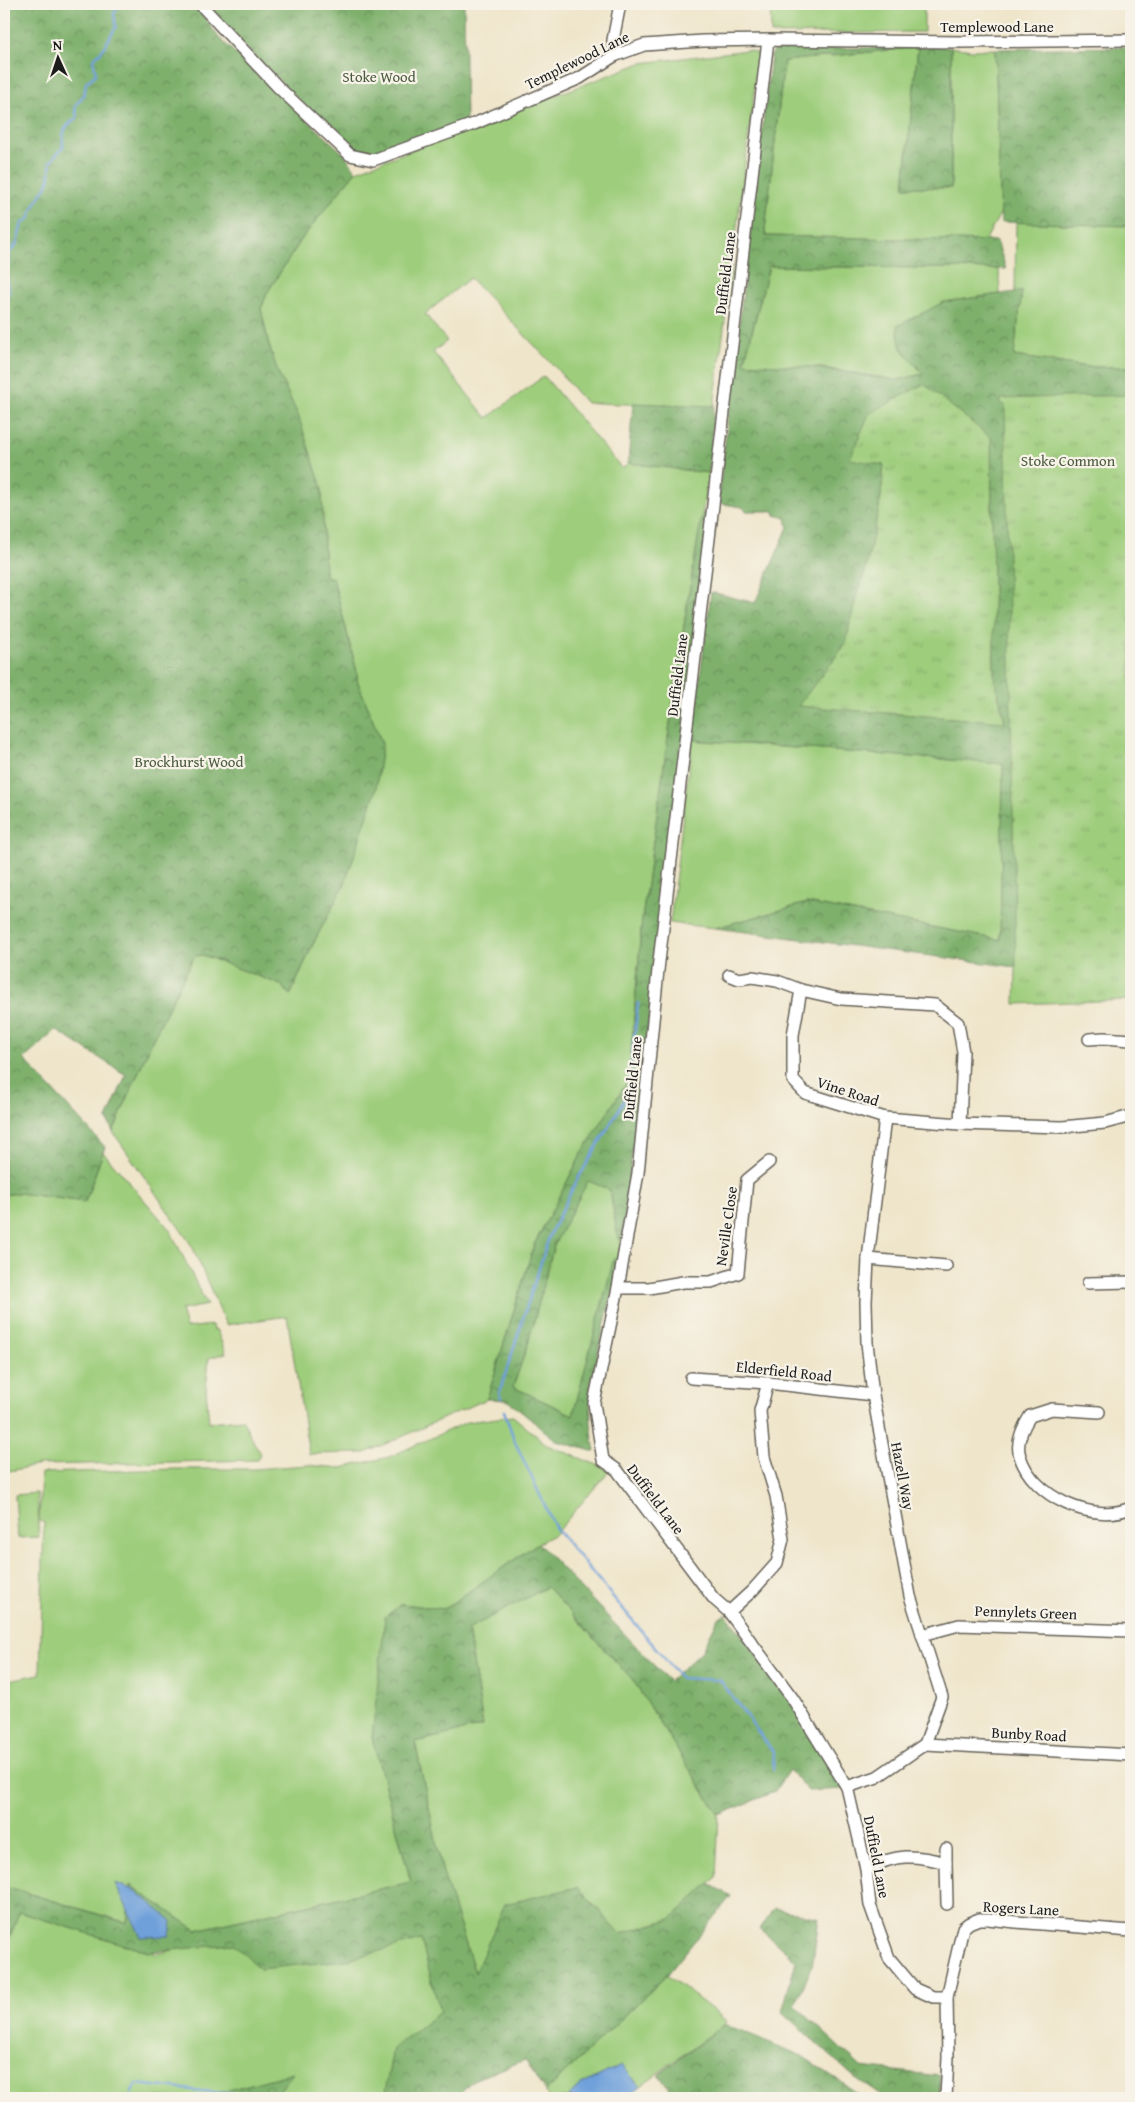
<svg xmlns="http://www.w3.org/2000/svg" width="1135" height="2102" viewBox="0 0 1135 2102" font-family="'Gentium Book Plus',serif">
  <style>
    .green { fill: #9ecd7c; stroke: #5d744c }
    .forest { fill: url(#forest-crowns); stroke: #4d6644; fill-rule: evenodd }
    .park { fill: url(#park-tufts); stroke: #5d744c }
    .water { fill: #6fa0da; stroke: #465e7b }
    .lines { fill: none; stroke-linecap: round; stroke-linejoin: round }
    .stream { stroke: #6fa0da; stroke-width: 2.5 }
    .minor-casing { stroke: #666259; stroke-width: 14 }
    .minor { stroke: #fff; stroke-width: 11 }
    .labels { text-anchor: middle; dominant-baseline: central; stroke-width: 4.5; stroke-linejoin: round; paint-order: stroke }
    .street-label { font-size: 15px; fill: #1c1c1c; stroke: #f7f3e8 }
    .park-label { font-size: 15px; fill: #4a5a3e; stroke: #f7f3e8 }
  </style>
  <defs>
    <pattern id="forest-crowns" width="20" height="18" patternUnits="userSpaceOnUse" patternTransform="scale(1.25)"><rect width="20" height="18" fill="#7eb06c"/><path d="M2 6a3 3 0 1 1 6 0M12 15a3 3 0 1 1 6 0" fill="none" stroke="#668e58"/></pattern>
    <pattern id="park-tufts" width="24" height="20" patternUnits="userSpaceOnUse" patternTransform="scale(1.25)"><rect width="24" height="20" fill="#9ecd7c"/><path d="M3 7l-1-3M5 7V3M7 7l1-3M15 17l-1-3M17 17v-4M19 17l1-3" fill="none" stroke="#88af6b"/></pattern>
  </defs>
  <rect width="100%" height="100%" fill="#f7f3e8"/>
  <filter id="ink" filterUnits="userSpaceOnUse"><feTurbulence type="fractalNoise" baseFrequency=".02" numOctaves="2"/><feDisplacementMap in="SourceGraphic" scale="10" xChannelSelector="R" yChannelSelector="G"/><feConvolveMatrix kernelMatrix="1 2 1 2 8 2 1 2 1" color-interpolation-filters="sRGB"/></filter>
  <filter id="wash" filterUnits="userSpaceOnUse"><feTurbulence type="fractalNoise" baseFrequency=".0096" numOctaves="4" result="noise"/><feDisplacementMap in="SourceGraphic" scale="20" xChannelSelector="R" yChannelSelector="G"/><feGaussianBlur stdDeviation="1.12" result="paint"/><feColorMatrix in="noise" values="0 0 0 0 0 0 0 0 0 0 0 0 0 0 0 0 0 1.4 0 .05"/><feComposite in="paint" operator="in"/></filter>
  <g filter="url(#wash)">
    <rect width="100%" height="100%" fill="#efe5ca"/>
    <g class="green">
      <polygon points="770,4 924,4 924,32 771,34"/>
      <polygon points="918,47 904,187 951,188 951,47 972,50 995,49 1001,212 985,241 766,236 765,230 784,61"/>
      <polygon points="748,50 759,54 714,406 586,403 554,366 470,278 425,314 447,341 433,352 487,418 544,376 622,469 628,463 709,473 687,605 642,919 629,1079 582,1153 534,1245 487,1399 365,1453 309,1454 287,1316 226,1325 192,1246 113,1132 151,1043 192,960 196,956 203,955 281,985 291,994 314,942 345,883 382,744 357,680 357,672 333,578 325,576 321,488 277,370 269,345 261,309 267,293 303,237 356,171 641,63"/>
      <polygon points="1016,222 1131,226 1131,367 1089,367 1013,356 1022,291 1015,292"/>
      <polygon points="769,266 999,269 1000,294 944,302 900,346 924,374 897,380 816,367 744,364"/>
      <polygon points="692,740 1004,764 1000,940 807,903 715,928 670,923"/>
      <polygon points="103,1152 170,1230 207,1305 181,1310 186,1328 212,1325 213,1330 217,1331 226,1353 209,1358 206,1389 209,1422 242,1419 260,1454 257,1460 40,1465 4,1472 4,1195 18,1193 85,1202"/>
      <polygon points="588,1180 610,1190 618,1239 622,1239 620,1259 614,1259 573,1415 513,1387 528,1344 554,1245"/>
      <polygon points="513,1416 547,1445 610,1470 555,1534 535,1545 444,1609 401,1604 372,1737 411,1882 196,1930 131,1886 128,1923 14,1889 4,1888 4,1681 40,1674 44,1522 38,1521 39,1537 18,1538 15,1495 37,1493 39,1520 41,1473 176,1469 255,1469 307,1465 341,1468 389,1457 467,1422"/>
      <polygon points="547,1587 632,1679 719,1815 716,1878 671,1919 620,1934 578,1887 475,1973 443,1874 415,1742 483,1726 468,1629"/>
      <polygon points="415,1894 473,2080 455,2098 4,2098 4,1903 97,1922 156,1954"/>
      <polygon points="667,1975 727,2021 725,2024 640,2086 621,2065 581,2085 567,2098 549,2098 545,2092"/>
    </g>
    <g class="forest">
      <polygon points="4,4 190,4 205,18 219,38 345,155 356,171 303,237 267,293 261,309 269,345 277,370 298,415 322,488 325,576 333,578 357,672 357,680 382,744 376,790 345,883 314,942 290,995 281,985 203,955 196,956 192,960 151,1043 113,1132 107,1119 126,1075 56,1030 24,1059 105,1147 85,1202 18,1193 4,1195"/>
      <path d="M206,4H464L466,121L388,149C375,152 360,154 348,147L242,44Z"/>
      <path d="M918,47L784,61L765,230L766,236L997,241L1006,269L769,266L744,363L810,367L897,380L923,374L900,346L897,326L944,302L1022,291L1014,356L1089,367H1131V479L1090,979L1016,967L715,928L807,903L1000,940L1003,764L692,740L711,592L755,603L788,527L786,518L775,515L774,511H746L742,507L718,503L771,56L775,49L951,47V188L904,187ZM991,438L994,677L1005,722L799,706L845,645L857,594L866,569L881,498L884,465L850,458Z"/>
      <polygon points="1131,47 1131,226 1001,222 995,49"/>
      <polygon points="633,403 714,406 709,473 628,463"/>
      <polygon points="702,514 708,514 661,935 640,1081 622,1239 618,1239 610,1190 588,1181 554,1245 528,1344 513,1387 573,1415 614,1258 620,1259 590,1387 591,1424 595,1452 557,1441 507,1400 487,1399 534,1245 582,1153 629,1079 642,919 687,605"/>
      <polygon points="538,1543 669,1681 702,1651 718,1619 726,1614 790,1700 843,1789 808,1791 789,1770 774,1792 719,1815 632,1679 547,1587 468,1629 483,1726 415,1742 443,1873 475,1973 505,1904 578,1887 620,1934 671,1919 709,1884 731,1896 667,1975 545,2092 525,2060 473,2080 455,2098 384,2098 393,2048 440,2012 421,1940 347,1960 260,1969 233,1944 148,1952 19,1912 10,1938 4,1936 4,1888 14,1889 127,1923 130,1885 196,1930 411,1882 372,1737 385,1617 401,1604 444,1609"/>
      <polygon points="774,1908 819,1918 812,1967 795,2005 861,2067 940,2076 939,2098 885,2098 854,2077 782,2012 796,1961 760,1929"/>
      <polygon points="725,2024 802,2056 865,2098 677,2098 658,2075"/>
      <polygon points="293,2073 274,2098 215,2098 213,2094"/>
    </g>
    <g class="park">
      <polygon points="924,384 991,438 994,677 1005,722 798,706 845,645 857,594 866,569 881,498 884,465 850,459 869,414"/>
      <polygon points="1131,395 1131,1000 1015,1004 1016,967 1005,405 1001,404 1001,399"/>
    </g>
    <g class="water">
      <polygon points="115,1883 136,1891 172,1921 170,1936 141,1937"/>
      <polygon points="621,2065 640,2086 629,2098 567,2098 581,2085"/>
    </g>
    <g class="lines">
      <g class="stream">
        <path d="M4,305L9,290L4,275L8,266V255L17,243L22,223L29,219C35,195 53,191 50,162L63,147C62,132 64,126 77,118L75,106L84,95L86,83L96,74L93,59C105,50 108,39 116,27L114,13L121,4"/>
        <polyline points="501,1398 499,1394 550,1234 576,1182 628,1094 638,1003"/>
        <polyline points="504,1411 515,1442 556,1529 681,1678 720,1680 774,1753 773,1769"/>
        <polyline points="4,2016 4,2037"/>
        <polyline points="129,2098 136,2084 240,2095"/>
      </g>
    </g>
  </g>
  <g filter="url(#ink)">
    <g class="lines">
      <g class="minor-casing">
        <g id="minor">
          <polyline points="200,4 278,87 350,155 373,160 474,124 580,78 614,56 644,45 703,41 768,40 962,42 1131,40"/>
          <polyline points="768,40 658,970 638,1173 618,1288 594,1403 603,1460 617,1470 714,1599 729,1612 793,1699 847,1787 866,1869 870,1905 889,1958 915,1989 933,1997 947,1997"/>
          <polyline points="614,56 613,40 620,4"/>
          <polyline points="729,975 739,979 752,977 777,981 801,990 841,999 935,1005 958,1023 963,1052 960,1124"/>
          <polyline points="801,990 793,1035 793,1080 805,1093 885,1118 960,1124 1062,1127 1105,1123 1131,1116"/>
          <polyline points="1089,1039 1104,1038 1131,1040"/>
          <polyline points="868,1259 946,1266"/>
          <polyline points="1088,1283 1131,1282"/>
          <polyline points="618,1288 649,1288 683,1282 711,1282 738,1273 747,1180 769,1162"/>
          <polyline points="691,1378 768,1383 873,1395"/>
          <path d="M1099,1412L1052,1409L1030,1416C1023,1427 1015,1442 1020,1456C1032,1497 1093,1524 1131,1508"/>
          <polyline points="729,1612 753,1590 777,1563 783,1539 776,1496 764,1457 760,1411 768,1383"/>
          <polyline points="922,1635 959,1625 1131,1631"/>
          <polyline points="925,1744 1131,1755"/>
          <polyline points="847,1787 877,1777 925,1744 942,1697 910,1596 873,1395 867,1343 866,1302 868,1259 885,1118"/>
          <polyline points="946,1849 946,1863"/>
          <path d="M866,1869C896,1854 914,1854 946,1863L947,1904"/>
          <polyline points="946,2098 948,2057 947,1997 963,1928 969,1923 979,1919 988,1919 1016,1922 1131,1931"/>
        </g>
      </g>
      <use href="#minor" class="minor"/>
    </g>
  </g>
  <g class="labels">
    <g class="street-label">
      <text x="997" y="26">Templewood Lane</text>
      <text transform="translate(577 60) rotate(-26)">Templewood Lane</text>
      <text transform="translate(725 273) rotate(-83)">Duffield Lane</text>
      <text transform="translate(677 675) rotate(-83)">Duffield Lane</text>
      <text transform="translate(632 1078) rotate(-84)">Duffield Lane</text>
      <text transform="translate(848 1091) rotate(18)">Vine Road</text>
      <text transform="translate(726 1226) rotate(-82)">Neville Close</text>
      <text transform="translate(784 1371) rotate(6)">Elderfield Road</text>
      <text transform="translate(903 1476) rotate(79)">Hazell Way</text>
      <text transform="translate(656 1499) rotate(53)">Duffield Lane</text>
      <text transform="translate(1026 1612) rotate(2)">Pennylets Green</text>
      <text transform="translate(1029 1734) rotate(3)">Bunby Road</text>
      <text transform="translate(877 1857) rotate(79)">Duffield Lane</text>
      <text transform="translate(1021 1908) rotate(3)">Rogers Lane</text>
    </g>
    <g class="park-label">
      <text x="379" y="76">Stoke Wood</text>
      <text x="1068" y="460">Stoke Common</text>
      <text x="189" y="761">Brockhurst Wood</text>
    </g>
  </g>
  <rect width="1135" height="2102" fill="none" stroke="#f7f3e8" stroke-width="20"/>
  <g transform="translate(58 58) rotate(357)" stroke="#f7f3e8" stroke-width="4" paint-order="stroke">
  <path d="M0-4L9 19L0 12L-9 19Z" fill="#1c1c1c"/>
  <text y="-8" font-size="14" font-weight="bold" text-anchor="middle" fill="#1c1c1c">N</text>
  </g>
</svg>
